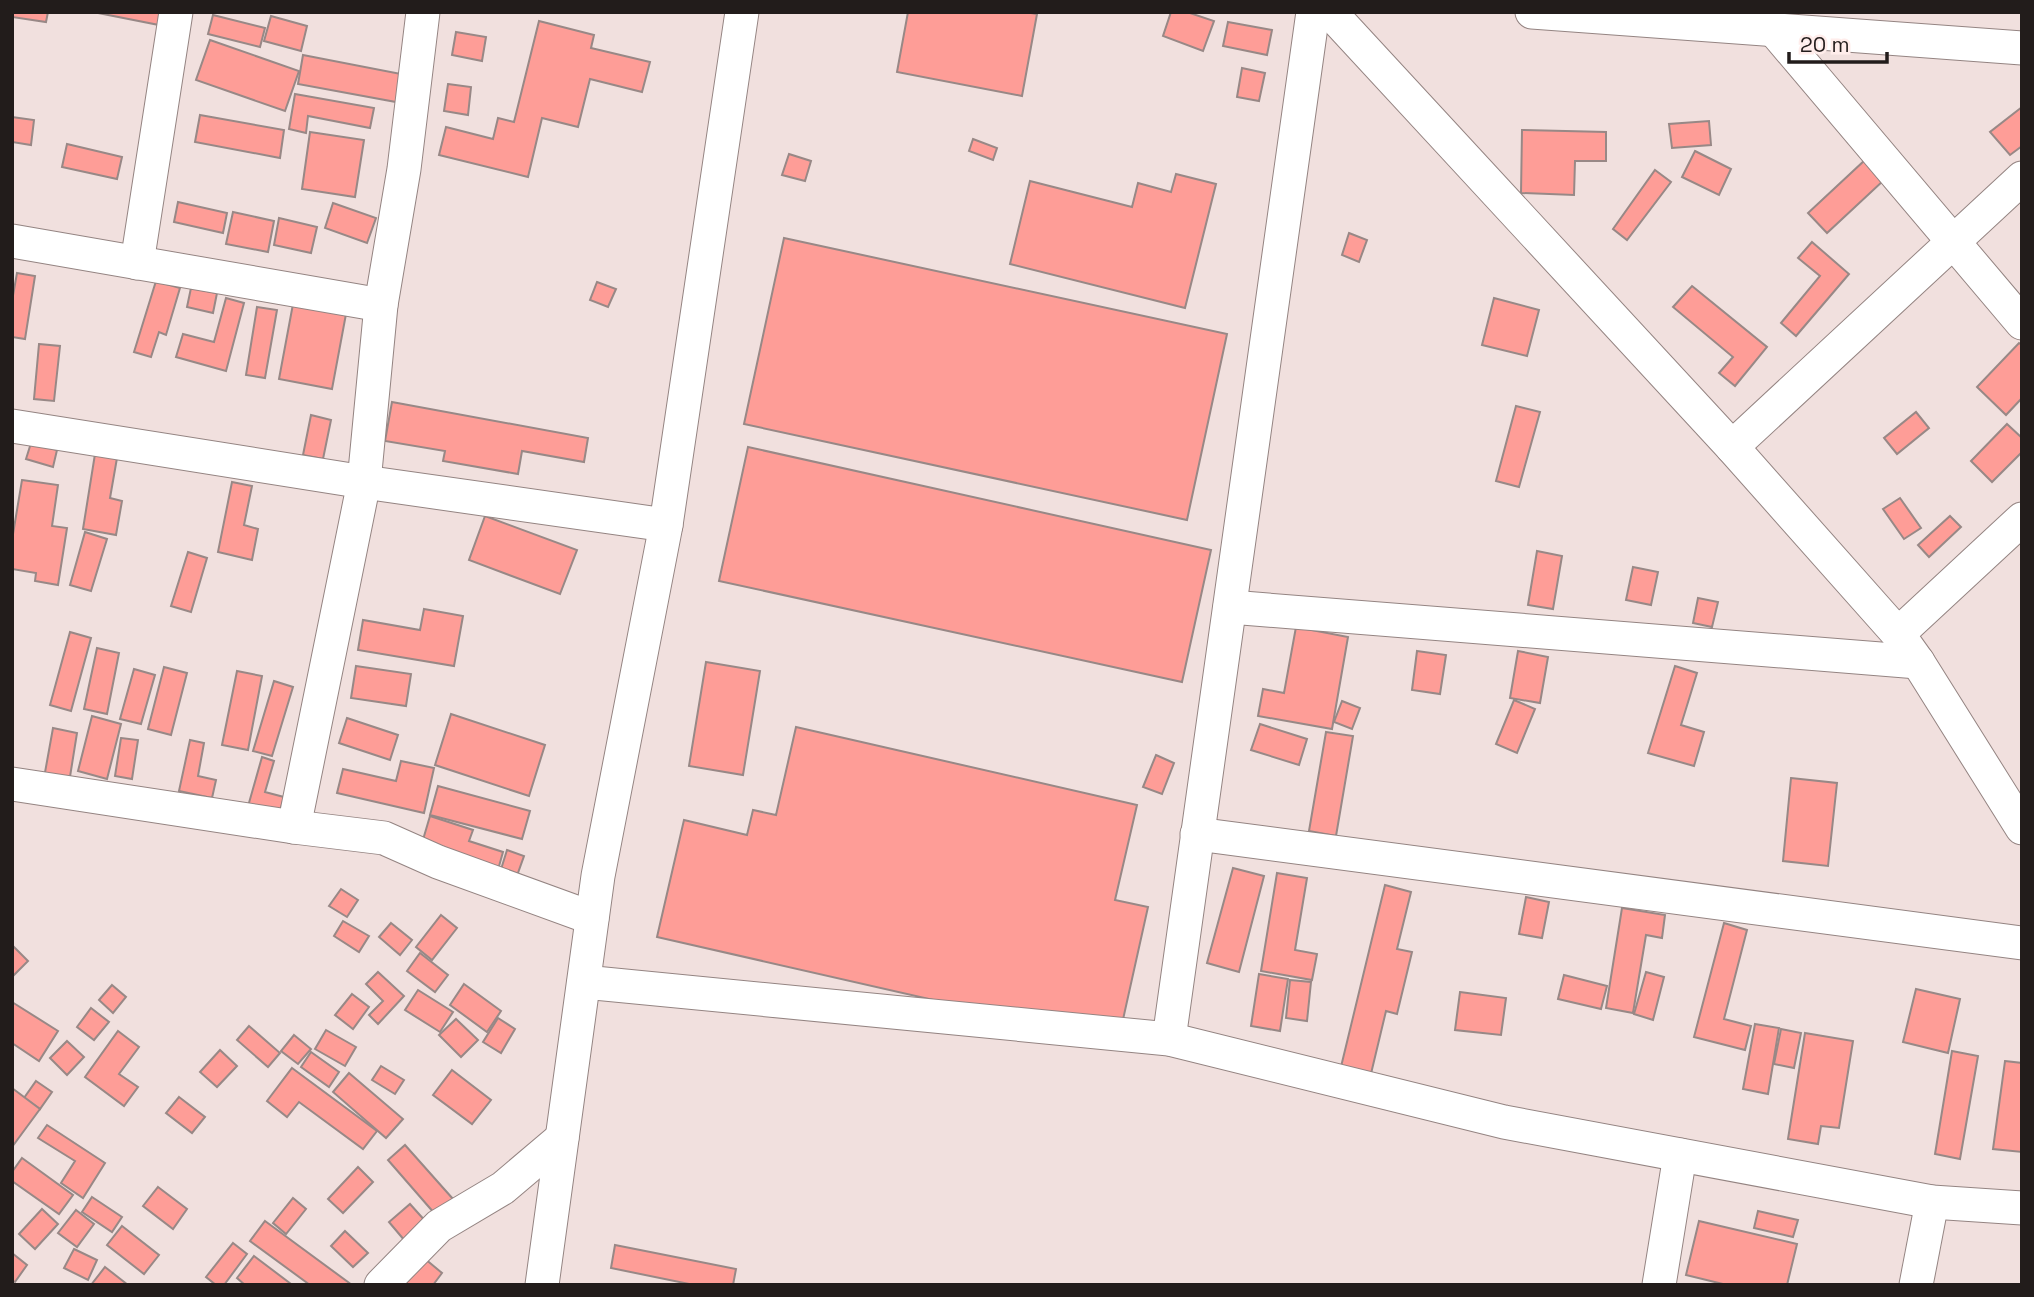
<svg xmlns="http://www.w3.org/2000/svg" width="2034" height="1297" viewBox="0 0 2034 1297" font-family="'Space Grotesk',sans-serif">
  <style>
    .building { fill: #fe9d97; stroke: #988886; stroke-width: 2 }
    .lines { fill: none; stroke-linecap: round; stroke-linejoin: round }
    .minor-casing { stroke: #948482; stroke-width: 35 }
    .minor { stroke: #fff; stroke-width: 33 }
  </style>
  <rect width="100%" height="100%" fill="#f1e0de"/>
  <g class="building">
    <polygon points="12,12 48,12 46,22 12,17"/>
    <polygon points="93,12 162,12 159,25"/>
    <polygon points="908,12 1025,12 1037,14 1022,96 897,72"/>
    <polygon points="1171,12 1187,12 1214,21 1203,51 1163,36"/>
    <polygon points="213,15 265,28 260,47 208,34"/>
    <polygon points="271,16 307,26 301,51 264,41"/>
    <polygon points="539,21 594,35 591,48 650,62 642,92 590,79 578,127 542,118 528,177 439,155 446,127 493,139 498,118 514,122"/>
    <polygon points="1228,22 1272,30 1267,55 1223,46"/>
    <polygon points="456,32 486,37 482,61 452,55"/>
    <polygon points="210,40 299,71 285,111 196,80"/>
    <polygon points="303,55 401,74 396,102 298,84"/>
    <polygon points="1242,68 1265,73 1259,101 1237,97"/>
    <polygon points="448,84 471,87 468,115 444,111"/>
    <polygon points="295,94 374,108 370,128 308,116 306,133 289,129"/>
    <polygon points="2022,107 2022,146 2010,155 1990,132"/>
    <polygon points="200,115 284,130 280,158 195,142"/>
    <polygon points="12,117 34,120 31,145 12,142"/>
    <polygon points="1709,121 1711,145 1672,148 1669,124"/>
    <polygon points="1522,130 1606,132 1606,161 1575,161 1574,195 1521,193"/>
    <polygon points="310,132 364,140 355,197 302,189"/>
    <polygon points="973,139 997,148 993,160 969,151"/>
    <polygon points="67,144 122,157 117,179 62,167"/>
    <polygon points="1695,151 1731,169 1719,195 1682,177"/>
    <polygon points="789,154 811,161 805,181 782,175"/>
    <polygon points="1865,160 1884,180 1827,233 1808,213"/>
    <polygon points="1655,170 1671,182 1627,240 1613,229"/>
    <polygon points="1176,174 1216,184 1185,308 1010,264 1030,181 1132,207 1138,183 1171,192"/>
    <polygon points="178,202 227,213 223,233 174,222"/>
    <polygon points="333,203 376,218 367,243 325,228"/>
    <polygon points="233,212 274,221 268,252 226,244"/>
    <polygon points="279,218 317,227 311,253 274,245"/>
    <polygon points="1349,233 1367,240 1359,262 1342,255"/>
    <polygon points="784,238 1227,334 1187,520 744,424"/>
    <polygon points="1812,242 1849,274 1796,336 1781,323 1820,276 1798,258"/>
    <polygon points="17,273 35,276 25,339 12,337 12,301"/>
    <polygon points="156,281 180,288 166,335 159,332 151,357 134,352"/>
    <polygon points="597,282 616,289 608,307 590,300"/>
    <polygon points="1692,286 1767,347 1735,386 1719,373 1733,357 1673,307"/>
    <polygon points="191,288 217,293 213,313 187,307"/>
    <polygon points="226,298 244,303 226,371 176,357 183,334 214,342"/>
    <polygon points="1494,298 1539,310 1527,356 1482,345"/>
    <polygon points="293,304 346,314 332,389 279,379"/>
    <polygon points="257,307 277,310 265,378 246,375"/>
    <polygon points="2019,343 2022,345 2022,398 2006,415 1977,387"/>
    <polygon points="39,344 60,346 54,401 34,399"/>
    <polygon points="392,402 588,438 584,462 522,451 518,474 443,461 445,451 385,441"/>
    <polygon points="1516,406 1540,412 1519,487 1496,481"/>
    <polygon points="1916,412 1929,428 1897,454 1884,438"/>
    <polygon points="311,415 331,420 323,459 303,455"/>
    <polygon points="2007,424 2022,438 2022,452 1992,482 1971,461"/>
    <polygon points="31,443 57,450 53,467 26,459"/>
    <polygon points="748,447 1211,550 1182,682 719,581"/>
    <polygon points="95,454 117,458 110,498 122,501 116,535 83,529"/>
    <polygon points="22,480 58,485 52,526 67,528 58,585 35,581 36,573 12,569 12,540"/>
    <polygon points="232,482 252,486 244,525 258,529 252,560 218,552"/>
    <polygon points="1900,498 1921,528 1904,539 1883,509"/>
    <polygon points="485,516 577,550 560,594 469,560"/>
    <polygon points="1950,516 1961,527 1929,557 1918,545"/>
    <polygon points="85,532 107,539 91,591 70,585"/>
    <polygon points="1537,551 1562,556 1553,609 1528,605"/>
    <polygon points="188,552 207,558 191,612 171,606"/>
    <polygon points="1633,567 1658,572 1651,605 1626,600"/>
    <polygon points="1698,598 1718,602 1712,627 1693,623"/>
    <polygon points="424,609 463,616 454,666 358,650 363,620 420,630"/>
    <polygon points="1296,627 1348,637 1332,729 1258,716 1263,689 1284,693"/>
    <polygon points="70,632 91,638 71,711 50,705"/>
    <polygon points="97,648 119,653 107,714 84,709"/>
    <polygon points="1417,651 1446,655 1440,694 1412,690"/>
    <polygon points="1518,651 1548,657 1540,703 1510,698"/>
    <polygon points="706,662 760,671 743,775 689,766"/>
    <polygon points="356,666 411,674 406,706 351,698"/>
    <polygon points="1675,666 1697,673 1681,725 1704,732 1694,766 1648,753"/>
    <polygon points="164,667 187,673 171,735 148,729"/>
    <polygon points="134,669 155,675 141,724 120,719"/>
    <polygon points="237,671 262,676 248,750 222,745"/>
    <polygon points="274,681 293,687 272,756 253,751"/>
    <polygon points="1514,700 1535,709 1517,753 1496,744"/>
    <polygon points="1342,701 1360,708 1352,729 1334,722"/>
    <polygon points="451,714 545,745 529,796 435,765"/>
    <polygon points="92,716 121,724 107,779 78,771"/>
    <polygon points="347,718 398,735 390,760 339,743"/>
    <polygon points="1260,724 1307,739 1299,765 1251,750"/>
    <polygon points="796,727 1137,805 1115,900 1148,907 1118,1042 657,937 684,820 747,835 753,810 776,815"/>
    <polygon points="53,728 77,733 69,783 44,778"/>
    <polygon points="1326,732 1353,736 1336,836 1309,831"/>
    <polygon points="121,738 138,740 132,779 115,776"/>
    <polygon points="190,740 204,743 198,776 216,780 212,798 179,791"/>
    <polygon points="1156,755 1174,763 1162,794 1143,787"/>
    <polygon points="262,757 274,761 265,792 284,797 274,833 243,824"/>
    <polygon points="401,761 434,768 424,813 337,793 343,769 396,781"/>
    <polygon points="1791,778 1837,783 1828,866 1783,861"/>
    <polygon points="438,786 530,811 522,839 430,815"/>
    <polygon points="430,816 473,830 469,841 503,852 494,884 417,860"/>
    <polygon points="507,850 524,856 514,884 498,879"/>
    <polygon points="1233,868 1264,876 1239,972 1207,963"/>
    <polygon points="1277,873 1307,878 1295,950 1317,954 1312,980 1261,971"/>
    <polygon points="1385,885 1411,892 1397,949 1412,952 1397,1014 1386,1011 1369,1082 1339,1075"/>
    <polygon points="341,889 358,900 347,917 329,906"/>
    <polygon points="1526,897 1549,902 1542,938 1519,934"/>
    <polygon points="1622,908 1665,915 1662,938 1646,935 1633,1013 1606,1008"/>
    <polygon points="441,915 457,928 432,960 416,947"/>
    <polygon points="343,921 369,936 359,952 334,936"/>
    <polygon points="391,923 412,940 400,955 379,937"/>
    <polygon points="1724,923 1747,930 1724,1019 1751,1026 1745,1050 1694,1037"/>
    <polygon points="12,945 28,961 12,977"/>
    <polygon points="420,953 448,975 435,992 407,971"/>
    <polygon points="378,972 404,996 378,1024 369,1015 383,1001 366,984"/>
    <polygon points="1646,972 1664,977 1653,1020 1634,1014"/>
    <polygon points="1259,974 1288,979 1280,1031 1251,1026"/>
    <polygon points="1564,975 1607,986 1601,1009 1558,999"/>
    <polygon points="1290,980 1311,982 1307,1021 1286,1018"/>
    <polygon points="464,984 501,1011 487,1032 450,1005"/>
    <polygon points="112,985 126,997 113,1013 99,1000"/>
    <polygon points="1916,989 1960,999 1948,1053 1903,1042"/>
    <polygon points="418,990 453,1012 440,1032 405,1010"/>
    <polygon points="1460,992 1506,998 1501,1035 1455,1030"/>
    <polygon points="352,994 369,1007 353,1029 335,1015"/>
    <polygon points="12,1002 58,1031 39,1061 12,1043"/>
    <polygon points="91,1008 109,1022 94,1040 77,1027"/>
    <polygon points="498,1018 515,1029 501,1053 483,1042"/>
    <polygon points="456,1019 478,1040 461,1057 439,1035"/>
    <polygon points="1755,1024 1779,1028 1768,1094 1743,1089"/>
    <polygon points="249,1026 280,1053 268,1067 237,1040"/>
    <polygon points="1781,1029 1801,1033 1794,1068 1774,1064"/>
    <polygon points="326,1030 356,1047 345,1066 315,1049"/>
    <polygon points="118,1031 139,1047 119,1074 138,1087 124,1106 85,1077"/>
    <polygon points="1805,1033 1853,1041 1839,1128 1821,1126 1818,1144 1788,1139"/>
    <polygon points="294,1035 311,1049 298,1064 281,1051"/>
    <polygon points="67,1041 84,1057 67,1075 50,1058"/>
    <polygon points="220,1050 237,1066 217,1087 200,1072"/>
    <polygon points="1952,1051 1978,1056 1960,1159 1935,1154"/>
    <polygon points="311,1052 339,1072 329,1087 301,1067"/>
    <polygon points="2005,1061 2022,1063 2022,1152 1993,1149"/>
    <polygon points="381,1066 404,1080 395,1094 372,1080"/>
    <polygon points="292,1068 377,1131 363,1149 299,1102 287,1117 267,1101"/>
    <polygon points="452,1070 491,1100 472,1124 433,1095"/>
    <polygon points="349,1073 403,1119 386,1138 333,1092"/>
    <polygon points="36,1081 52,1092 40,1109 24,1098"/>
    <polygon points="12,1088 40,1109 12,1147"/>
    <polygon points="179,1097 205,1117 192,1133 166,1113"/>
    <polygon points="47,1125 105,1163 83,1198 61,1183 75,1161 38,1138"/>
    <polygon points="405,1145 453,1199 435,1214 388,1160"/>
    <polygon points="22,1158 73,1195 59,1214 12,1181 12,1172"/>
    <polygon points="358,1167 373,1182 343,1213 328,1199"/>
    <polygon points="158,1187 187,1209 173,1229 143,1206"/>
    <polygon points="92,1197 122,1217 112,1232 82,1212"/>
    <polygon points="293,1198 306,1209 286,1234 273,1223"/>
    <polygon points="410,1204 427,1223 405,1241 389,1222"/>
    <polygon points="42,1209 58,1224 35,1249 19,1234"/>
    <polygon points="76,1210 94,1224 77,1247 58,1233"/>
    <polygon points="1758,1211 1798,1220 1793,1237 1754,1228"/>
    <polygon points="265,1221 352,1285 310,1285 250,1241"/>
    <polygon points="1699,1221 1797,1244 1787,1285 1727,1285 1686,1275"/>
    <polygon points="122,1226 159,1255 144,1274 107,1245"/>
    <polygon points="345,1231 368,1253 353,1267 331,1246"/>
    <polygon points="233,1243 247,1254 224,1285 216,1285 206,1277"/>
    <polygon points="615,1245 736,1269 733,1285 694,1285 611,1268"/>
    <polygon points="74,1249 97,1260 88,1280 64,1268"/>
    <polygon points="12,1253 27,1265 15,1282 12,1280"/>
    <polygon points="254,1256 291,1284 291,1285 245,1285 237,1278"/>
    <polygon points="424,1258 442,1273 433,1285 404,1285"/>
    <polygon points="105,1267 128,1285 91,1285"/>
  </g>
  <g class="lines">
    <g class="minor-casing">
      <g id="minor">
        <polyline points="1330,12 1732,447 1898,634 1918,662 2022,828"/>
        <polyline points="1532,12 2022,48"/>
        <polyline points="1774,30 2022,323"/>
        <polyline points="12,241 381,305"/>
        <polyline points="137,263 176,12"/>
        <polyline points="12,426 364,482 666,525"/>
        <polyline points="1732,447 2022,178"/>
        <polyline points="1230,607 1918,662"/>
        <polyline points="1898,634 2022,519"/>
        <polyline points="12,784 294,827 384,838 438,862 592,918"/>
        <polyline points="294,827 364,482 381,305 404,169 423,12"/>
        <polyline points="1197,834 2022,943"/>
        <polyline points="584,982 1169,1039 1504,1122 1932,1202 2022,1208"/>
        <polyline points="1169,1039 1313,12"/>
        <polyline points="381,1285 439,1226 503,1188 562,1138"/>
        <polyline points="542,1285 598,876 666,525 742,12"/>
        <polyline points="1659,1285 1680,1155"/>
        <polyline points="1916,1285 1932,1202"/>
      </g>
    </g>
    <use href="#minor" class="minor"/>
  </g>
  <rect width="2034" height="1297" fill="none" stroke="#221c1b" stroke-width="28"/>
  <path d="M1789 52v10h98v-10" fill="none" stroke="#221c1b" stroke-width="3.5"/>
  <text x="1800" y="52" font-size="21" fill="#221c1b" stroke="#ffedeb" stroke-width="5" paint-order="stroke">20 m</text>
</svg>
